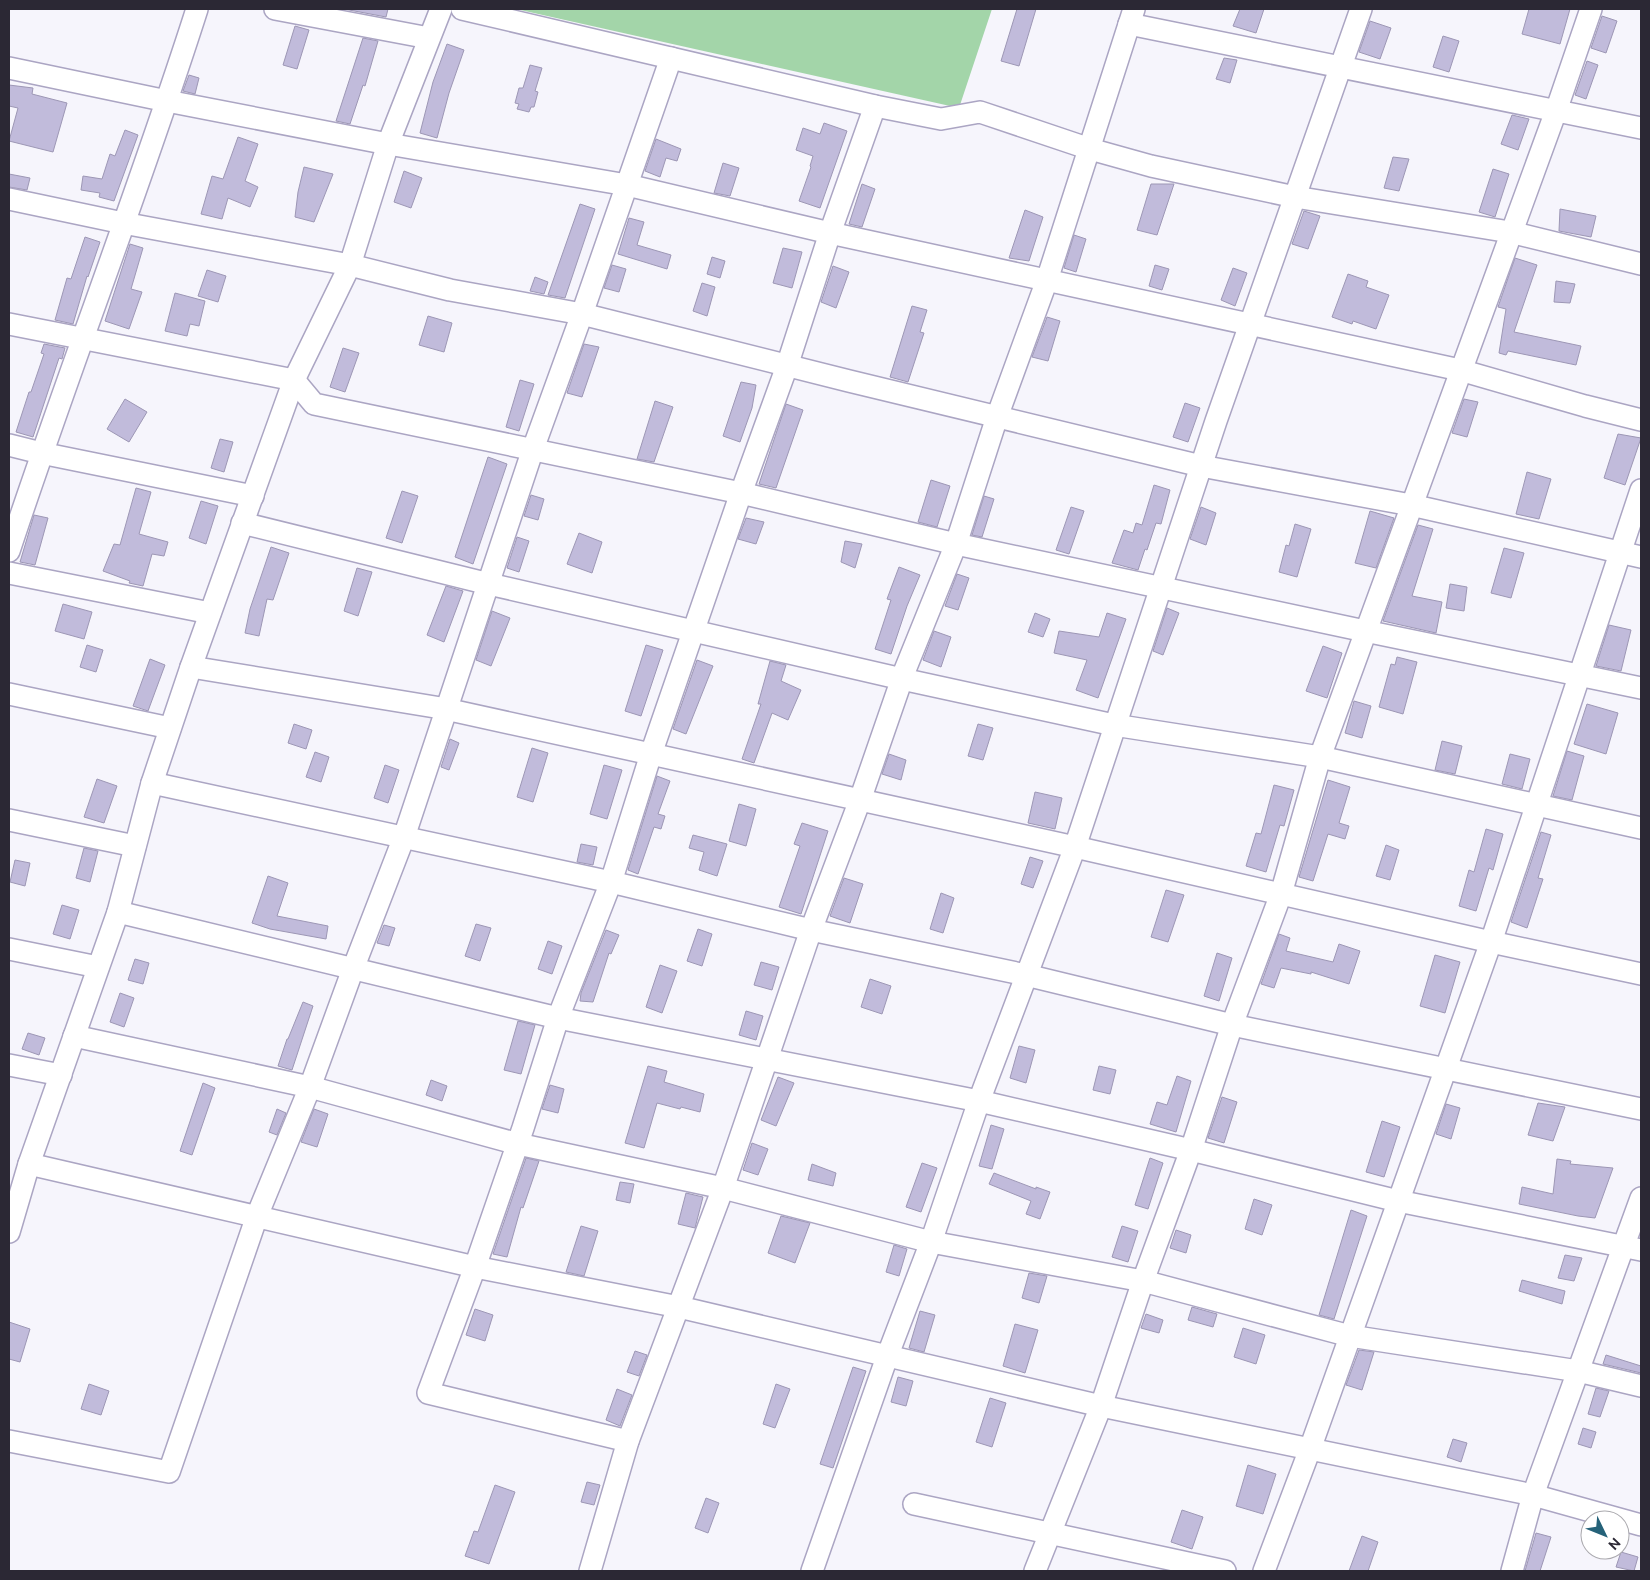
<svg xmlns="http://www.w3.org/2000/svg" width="1650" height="1580" viewBox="0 0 1650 1580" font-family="Ubuntu,sans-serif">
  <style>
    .green { fill: #a3d5a9 }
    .building { fill: #c1bbdb; stroke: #9d97b5 }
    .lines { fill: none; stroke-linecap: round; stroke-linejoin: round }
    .minor-casing { stroke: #aba5c3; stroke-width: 24 }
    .minor { stroke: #fff; stroke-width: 21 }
  </style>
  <rect width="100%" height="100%" fill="#f6f5fc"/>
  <polygon class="green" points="516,9 992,9 959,108"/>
  <g class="building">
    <polygon points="344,9 388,9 386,17"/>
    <polygon points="1017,9 1036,9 1019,66 1001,61"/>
    <polygon points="1240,9 1264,9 1256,33 1233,26"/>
    <polygon points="1529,9 1570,9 1560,44 1522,34"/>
    <polygon points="1602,16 1617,21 1606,53 1591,48"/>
    <polygon points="1370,21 1391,28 1380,59 1359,52"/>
    <polygon points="295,26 309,30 297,69 283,65"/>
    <polygon points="1443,36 1459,41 1449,72 1433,67"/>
    <polygon points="363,38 378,41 365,86 363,85 350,124 336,121"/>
    <polygon points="447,44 464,50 449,93 437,138 420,133 433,82"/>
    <polygon points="1224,58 1237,60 1230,83 1216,79"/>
    <polygon points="1587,61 1598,65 1586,99 1575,95"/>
    <polygon points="530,65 542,68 535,91 538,92 534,107 531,107 529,112 517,109 519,104 515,103 519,88 523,88"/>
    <polygon points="189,75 199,78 195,94 183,91"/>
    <polygon points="9,85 33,88 32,94 67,103 53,152 9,141 18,108 9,106"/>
    <polygon points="1512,115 1529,119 1518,150 1501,144"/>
    <polygon points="824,123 847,131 820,208 799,201 811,167 810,166 813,156 796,150 803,128 820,134"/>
    <polygon points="125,130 138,135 114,201 99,197 100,193 81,190 83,176 102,179 110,154 115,156"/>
    <polygon points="238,137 258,144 245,181 258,187 250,207 228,198 222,219 201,214 212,176 223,179"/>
    <polygon points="656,139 681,149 677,161 666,158 660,177 645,171"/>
    <polygon points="1393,157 1409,159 1399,191 1384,188"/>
    <polygon points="723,163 739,168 730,196 714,193"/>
    <polygon points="304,167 333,174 314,222 295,217 298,192"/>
    <polygon points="1493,169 1509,174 1495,217 1479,212"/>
    <polygon points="404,171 422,178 411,208 394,202"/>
    <polygon points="9,174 30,178 27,190 9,187"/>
    <polygon points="862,184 875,189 862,227 849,224"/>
    <polygon points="1151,184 1174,184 1157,235 1137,230"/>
    <polygon points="580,204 595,209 565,298 548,295"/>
    <polygon points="1560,209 1596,216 1591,237 1559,231"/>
    <polygon points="1025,210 1043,217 1029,261 1009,258"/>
    <polygon points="1304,211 1320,216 1308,249 1292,244"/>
    <polygon points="629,218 644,222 637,245 671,255 667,269 618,254"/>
    <polygon points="1074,235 1086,239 1076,272 1064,268"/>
    <polygon points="85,237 100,242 88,277 87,276 73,324 55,320 67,278 71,279"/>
    <polygon points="130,244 143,248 131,289 142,292 129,329 105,321"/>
    <polygon points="783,248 802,252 792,288 773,283"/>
    <polygon points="712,257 725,261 720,278 707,274"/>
    <polygon points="1515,258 1537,265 1514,332 1581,346 1576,365 1508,351 1506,355 1499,353 1506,309 1498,307"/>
    <polygon points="612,265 626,269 619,292 604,288"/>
    <polygon points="1155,265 1169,269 1162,290 1149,286"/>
    <polygon points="833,266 849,272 836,308 821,302"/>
    <polygon points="1233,268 1247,273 1235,306 1221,300"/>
    <polygon points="207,270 226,276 218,302 198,296"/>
    <polygon points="1348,274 1368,281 1366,287 1389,295 1376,329 1353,321 1352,324 1332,317"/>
    <polygon points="535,277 548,282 544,294 530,291"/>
    <polygon points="1556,281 1575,284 1570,303 1554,302"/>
    <polygon points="702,283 715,287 707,316 693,311"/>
    <polygon points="175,293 205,301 199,326 190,324 187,336 165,331"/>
    <polygon points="912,306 927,310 920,332 924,333 908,382 890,377"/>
    <polygon points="428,316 452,323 444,352 419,345"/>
    <polygon points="1047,317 1060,321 1048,361 1032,357"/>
    <polygon points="44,344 65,348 62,359 59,358 33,437 16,432 29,392 31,392 44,354 41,353"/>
    <polygon points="584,344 599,347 582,397 567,393"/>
    <polygon points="343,348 359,353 345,392 330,387"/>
    <polygon points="520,380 534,384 519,431 506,427"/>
    <polygon points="741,382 756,385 752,408 740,442 723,436"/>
    <polygon points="125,399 147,412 129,442 107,429"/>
    <polygon points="1464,399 1478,402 1467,437 1452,433"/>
    <polygon points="655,401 673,407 654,462 637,459"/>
    <polygon points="1185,403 1200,408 1188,442 1173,437"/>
    <polygon points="786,404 803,410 776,488 759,484"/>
    <polygon points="1618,434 1641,438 1625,485 1604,478"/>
    <polygon points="220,439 233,442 224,472 211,468"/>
    <polygon points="488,457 507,464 473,564 455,557"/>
    <polygon points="1527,472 1551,479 1539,519 1516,514"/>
    <polygon points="931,480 950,486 937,527 918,522"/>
    <polygon points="1154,485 1170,490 1161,524 1156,523 1147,550 1145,549 1138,570 1112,563 1124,530 1133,533 1136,523 1142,525"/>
    <polygon points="136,488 151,492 139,534 168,542 164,556 152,554 143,586 129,583 130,581 103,571 114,544 120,545"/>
    <polygon points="402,491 418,496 402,543 386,538"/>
    <polygon points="531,495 544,499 538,520 524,516"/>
    <polygon points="984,496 994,499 982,537 972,535"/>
    <polygon points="201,501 218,506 206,544 189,538"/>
    <polygon points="1071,507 1084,511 1069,554 1056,550"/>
    <polygon points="1201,507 1216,513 1206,545 1190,539"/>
    <polygon points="1370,511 1394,518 1376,568 1355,563"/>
    <polygon points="34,515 48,518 35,565 20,562"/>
    <polygon points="746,518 764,522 756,544 738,539"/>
    <polygon points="1295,524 1311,529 1297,577 1279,572 1286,545 1289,546"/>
    <polygon points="1418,525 1433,529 1412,596 1442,602 1436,633 1383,621"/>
    <polygon points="579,533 602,542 592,573 567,564"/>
    <polygon points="517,537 529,541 519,572 507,568"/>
    <polygon points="845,541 862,544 855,568 841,562"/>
    <polygon points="271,547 289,553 273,600 267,599 259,636 245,633 250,609"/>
    <polygon points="1504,548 1524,553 1511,598 1491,593"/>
    <polygon points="899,567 920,575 907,606 891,654 875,649 891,600 887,599"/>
    <polygon points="357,568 372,572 358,616 344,611"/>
    <polygon points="957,574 969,578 958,610 945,606"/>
    <polygon points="1450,584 1467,587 1464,611 1446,608"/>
    <polygon points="446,586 463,591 444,642 427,635"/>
    <polygon points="63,604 92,612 84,639 55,631"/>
    <polygon points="1167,608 1179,613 1163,655 1153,651"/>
    <polygon points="492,611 510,618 491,666 476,660"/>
    <polygon points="1035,613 1050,619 1043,637 1028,632"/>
    <polygon points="1107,613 1126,619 1098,698 1076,690 1087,660 1054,653 1059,631 1099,637"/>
    <polygon points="1609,625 1631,630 1621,671 1596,666"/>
    <polygon points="934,631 951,637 941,667 923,660"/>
    <polygon points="87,645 103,650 96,672 80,667"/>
    <polygon points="646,645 663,650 641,716 625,711"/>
    <polygon points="1323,646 1342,653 1327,698 1306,691"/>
    <polygon points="1397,657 1417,662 1403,714 1379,707 1391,664 1395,665"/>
    <polygon points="150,659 165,665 148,711 133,706"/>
    <polygon points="697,660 713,666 686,734 673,729"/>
    <polygon points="770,661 786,665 781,681 801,690 788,720 772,713 754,763 742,759 761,704 758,704"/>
    <polygon points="1354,701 1371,706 1362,738 1345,733"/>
    <polygon points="1587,704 1618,713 1606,754 1574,744"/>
    <polygon points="294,724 312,730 306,749 288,743"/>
    <polygon points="978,724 993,728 983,760 968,756"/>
    <polygon points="450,739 459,743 449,770 441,767"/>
    <polygon points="1442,741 1462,746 1455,774 1435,770"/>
    <polygon points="532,748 548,753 533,802 517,797"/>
    <polygon points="1567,751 1584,756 1572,800 1553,796"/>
    <polygon points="315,752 329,757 321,782 306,777"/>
    <polygon points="889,754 906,760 901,780 882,774"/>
    <polygon points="1510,754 1530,759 1522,789 1502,784"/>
    <polygon points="385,765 399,770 388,803 374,798"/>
    <polygon points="604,765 622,770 607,819 590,814"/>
    <polygon points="657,776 670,781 658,814 665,816 661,829 654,827 638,874 628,870"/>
    <polygon points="97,779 117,786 104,823 84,817"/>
    <polygon points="1328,780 1350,787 1339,823 1349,826 1345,839 1328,834 1313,881 1299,877"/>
    <polygon points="1274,785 1294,790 1284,826 1280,825 1266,872 1246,866 1256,833 1261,834"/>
    <polygon points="1035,792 1062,798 1055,829 1028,823"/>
    <polygon points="739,804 756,809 746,846 729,841"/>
    <polygon points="802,823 828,831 801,914 779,907 800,846 794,844"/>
    <polygon points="1486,829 1503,834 1493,870 1489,868 1476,911 1459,906 1469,870 1474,872"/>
    <polygon points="1541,832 1551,835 1538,878 1543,879 1527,928 1511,922"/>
    <polygon points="693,835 727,844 717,876 699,870 704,852 689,848"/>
    <polygon points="581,844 597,847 593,865 577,862"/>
    <polygon points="1386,845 1399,850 1390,880 1376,876"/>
    <polygon points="84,848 98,851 90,882 76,878"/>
    <polygon points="1030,857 1043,861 1033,888 1021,884"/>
    <polygon points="15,860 30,863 25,886 10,882"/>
    <polygon points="268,876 288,883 277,916 328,926 326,939 270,929 252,923"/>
    <polygon points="844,878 863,884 850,923 830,916"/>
    <polygon points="1166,890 1184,895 1168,942 1151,937"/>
    <polygon points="941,893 954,898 943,933 930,929"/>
    <polygon points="62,905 79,910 70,939 53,934"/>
    <polygon points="476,924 491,928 480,961 465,956"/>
    <polygon points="384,925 395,928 389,946 377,943"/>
    <polygon points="698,929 712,934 702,966 687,961"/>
    <polygon points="606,930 619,935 611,954 609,953 593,1002 580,1001 581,993"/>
    <polygon points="1279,934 1290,938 1286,951 1333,962 1339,944 1360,951 1349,984 1311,972 1311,974 1281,968 1274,988 1261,984"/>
    <polygon points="548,941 562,946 552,974 538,969"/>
    <polygon points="1217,953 1232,958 1219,1001 1204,996"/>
    <polygon points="1435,955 1460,962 1445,1013 1420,1006"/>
    <polygon points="135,959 149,963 143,984 128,980"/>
    <polygon points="761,962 779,967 772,990 754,985"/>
    <polygon points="660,965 677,971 662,1013 646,1007"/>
    <polygon points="870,979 891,986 882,1014 861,1007"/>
    <polygon points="120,993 134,998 124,1027 110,1022"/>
    <polygon points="303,1002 313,1006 292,1070 278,1066 287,1039 288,1039"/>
    <polygon points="746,1011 763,1016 756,1040 739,1035"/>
    <polygon points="518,1021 535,1025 521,1074 504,1070"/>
    <polygon points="28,1033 45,1038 39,1055 22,1049"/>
    <polygon points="1019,1046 1035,1050 1026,1083 1010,1078"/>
    <polygon points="648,1066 667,1071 664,1082 704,1094 700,1112 681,1107 680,1109 657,1103 644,1148 625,1143"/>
    <polygon points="1099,1066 1116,1070 1110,1094 1093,1090"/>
    <polygon points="1177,1076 1191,1081 1176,1132 1150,1124 1157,1102 1167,1105"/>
    <polygon points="778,1077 794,1083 776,1126 761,1120"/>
    <polygon points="431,1080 447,1086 442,1101 426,1095"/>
    <polygon points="203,1083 215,1088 192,1155 180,1151"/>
    <polygon points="550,1085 564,1089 558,1113 542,1109"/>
    <polygon points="1222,1097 1237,1102 1224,1143 1208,1138"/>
    <polygon points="1538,1103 1565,1107 1553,1141 1528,1135"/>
    <polygon points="1446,1104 1460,1108 1451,1139 1436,1134"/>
    <polygon points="277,1109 286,1113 277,1135 269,1132"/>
    <polygon points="314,1109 328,1114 317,1147 301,1142"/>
    <polygon points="1382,1121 1400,1127 1384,1177 1366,1172"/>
    <polygon points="991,1125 1004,1129 992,1169 979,1166"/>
    <polygon points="752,1143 768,1149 758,1175 743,1170"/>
    <polygon points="526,1158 539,1161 523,1208 521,1207 507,1257 493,1254"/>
    <polygon points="1150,1158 1163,1163 1148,1209 1135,1205"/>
    <polygon points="1557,1159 1571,1161 1570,1164 1613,1168 1595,1218 1578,1216 1519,1204 1522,1187 1553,1194"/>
    <polygon points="922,1163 937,1168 921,1212 906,1207"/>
    <polygon points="812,1164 836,1173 833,1186 808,1180"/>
    <polygon points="994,1173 1036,1189 1036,1187 1050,1192 1040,1219 1026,1214 1031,1201 989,1184"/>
    <polygon points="620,1182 634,1184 630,1203 616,1200"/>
    <polygon points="686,1193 703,1197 695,1228 678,1224"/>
    <polygon points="1254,1199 1272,1205 1262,1235 1245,1229"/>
    <polygon points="1351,1210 1367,1216 1334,1319 1319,1315"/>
    <polygon points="781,1216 810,1223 795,1263 768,1253"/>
    <polygon points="581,1226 598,1231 584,1276 566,1272"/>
    <polygon points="1122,1226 1138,1231 1128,1262 1112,1257"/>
    <polygon points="1176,1230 1191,1235 1186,1253 1170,1248"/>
    <polygon points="894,1245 907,1249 899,1276 886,1272"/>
    <polygon points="1565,1255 1582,1258 1574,1281 1558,1278"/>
    <polygon points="1029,1273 1047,1276 1039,1303 1022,1298"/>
    <polygon points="1522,1280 1565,1291 1562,1304 1519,1291"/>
    <polygon points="1192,1307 1217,1314 1213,1327 1188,1320"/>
    <polygon points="475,1309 493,1315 485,1341 466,1335"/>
    <polygon points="920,1311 935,1315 924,1352 909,1348"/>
    <polygon points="1146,1314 1163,1320 1159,1333 1141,1328"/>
    <polygon points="9,1322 30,1329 20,1362 9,1359"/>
    <polygon points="1015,1324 1038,1330 1025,1373 1003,1366"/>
    <polygon points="1243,1328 1265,1335 1256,1364 1234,1357"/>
    <polygon points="1359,1350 1374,1352 1362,1390 1346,1385"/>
    <polygon points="635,1351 647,1355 639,1376 627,1372"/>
    <polygon points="1606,1355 1641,1366 1641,1373 1603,1364"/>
    <polygon points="853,1367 866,1371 833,1468 820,1464"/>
    <polygon points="898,1377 913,1381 906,1406 891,1402"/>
    <polygon points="89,1384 109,1391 101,1415 81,1409"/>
    <polygon points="776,1384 790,1389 775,1428 763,1424"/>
    <polygon points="1596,1388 1609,1391 1600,1417 1588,1414"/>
    <polygon points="617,1389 632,1395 620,1426 606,1420"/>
    <polygon points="990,1398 1006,1403 992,1447 976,1442"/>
    <polygon points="1583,1428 1596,1432 1591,1448 1578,1444"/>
    <polygon points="1453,1439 1467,1443 1461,1462 1447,1457"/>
    <polygon points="1248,1465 1276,1474 1263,1514 1236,1506"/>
    <polygon points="587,1482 600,1485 594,1505 581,1502"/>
    <polygon points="495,1485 515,1492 489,1564 465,1556 474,1531 478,1532"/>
    <polygon points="706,1498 719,1503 708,1533 695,1528"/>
    <polygon points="1182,1510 1203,1517 1192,1549 1171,1542"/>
    <polygon points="1536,1533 1551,1537 1540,1571 1525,1571"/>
    <polygon points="1362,1536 1378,1542 1368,1571 1349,1571"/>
    <polygon points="1621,1552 1638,1557 1634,1571 1616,1567"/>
  </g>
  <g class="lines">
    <g class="minor-casing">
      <g id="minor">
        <polyline points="275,9 429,38"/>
        <polyline points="462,9 875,106 941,119 980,112 1090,149 1151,166 1295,197 1510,232 1641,264"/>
        <polyline points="1129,24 1641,128"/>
        <polyline points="9,68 167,101 388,144 627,185 830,233 1460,370 1585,406 1641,420"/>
        <polyline points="9,199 123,223 350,265 450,290 582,314 849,381 1201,466 1411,505 1641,557"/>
        <polyline points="9,324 294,380 314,404 741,493 956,544 1365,631 1641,688"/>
        <polyline points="9,445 41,453 253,496"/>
        <polyline points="242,523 489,584 902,679 1114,725 1320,757 1641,828"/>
        <path d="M9,551C69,369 139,191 197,9"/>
        <polyline points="9,573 210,613"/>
        <polyline points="191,667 441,708 1075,847 1491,942 1641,974"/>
        <polyline points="9,694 170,728"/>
        <polyline points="152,783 611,882 811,930 1026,975 1232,1025 1641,1109"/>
        <polyline points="9,820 135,846"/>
        <polyline points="118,912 558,1018 979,1101 1191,1150 1398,1201 1641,1250"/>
        <polyline points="9,949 98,967"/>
        <polyline points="74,1036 310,1087 518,1144 723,1188 931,1242 1143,1281 1350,1336 1578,1371 1641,1386"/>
        <polyline points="9,1065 61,1075"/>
        <polyline points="29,1164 475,1267 679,1307 1101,1406 1533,1495 1641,1525"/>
        <polyline points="9,1232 29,1164 118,912 152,783 191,667 294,380 350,265 388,144 441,9"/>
        <polyline points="9,1441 169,1472 257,1216 310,1087 353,969 404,837 533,449 582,314 671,58"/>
        <polyline points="628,1441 428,1393 475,1267 523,1128 558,1018 611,882 651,754 741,493 787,366 830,233 875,106"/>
        <polyline points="914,1504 1225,1571"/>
        <polyline points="590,1571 628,1441 723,1188 811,930 860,800 905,670 956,544 997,417 1047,280 1134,9"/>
        <polyline points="812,1571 887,1357 931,1242 979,1101 1075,847 1216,421 1361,9"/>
        <polyline points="1035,1571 1101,1406 1143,1281 1191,1150 1232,1025 1281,894 1320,757 1556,111 1591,9"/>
        <polyline points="1264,1571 1310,1449 1491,942 1641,490"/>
        <polyline points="1512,1571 1533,1495 1641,1198"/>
      </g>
    </g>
    <use href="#minor" class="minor"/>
  </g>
  <rect width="1650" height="1580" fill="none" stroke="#2b2834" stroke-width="20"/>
  <g transform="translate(1605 1535) rotate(133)"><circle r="24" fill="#ffffff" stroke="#aaa9ae"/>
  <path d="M0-4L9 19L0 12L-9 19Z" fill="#256279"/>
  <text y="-8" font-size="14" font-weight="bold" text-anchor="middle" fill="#2b2834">N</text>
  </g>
</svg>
